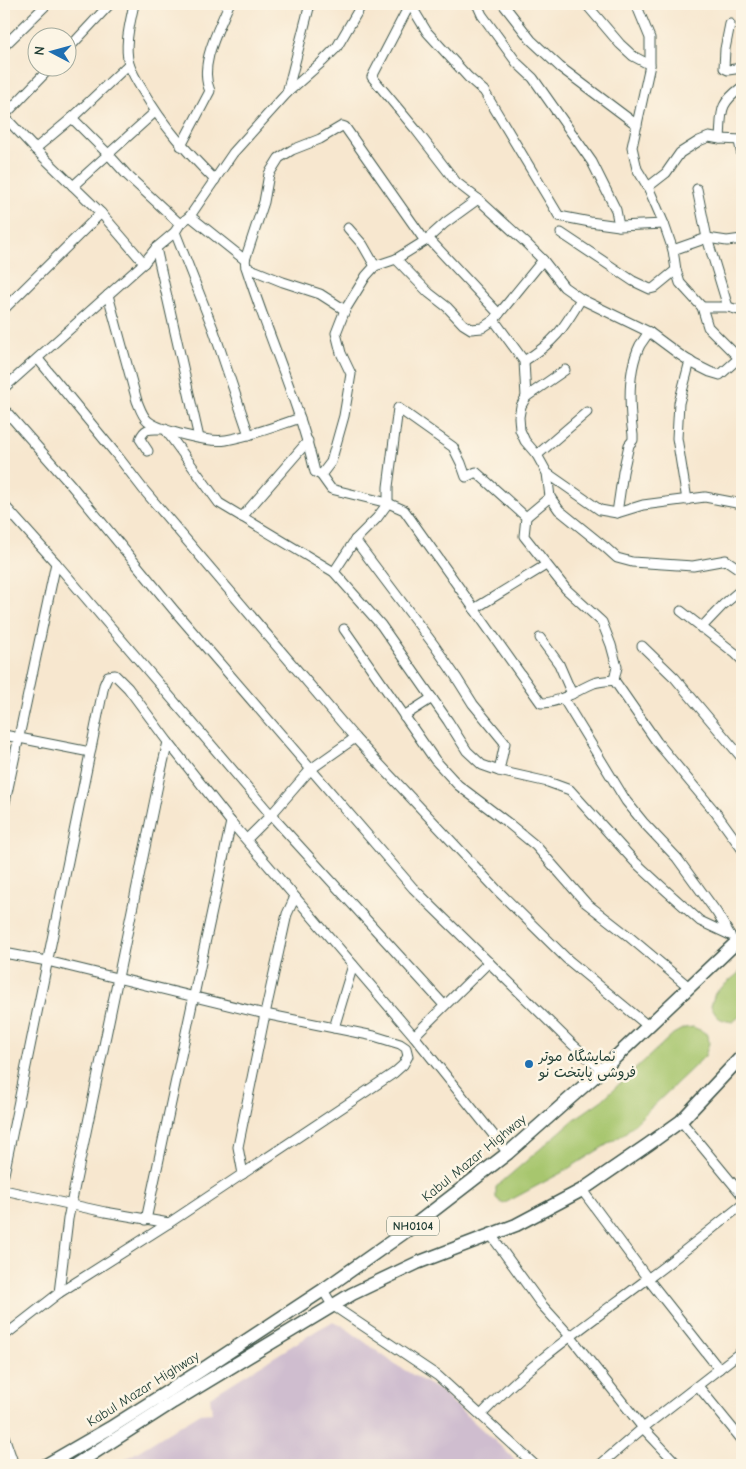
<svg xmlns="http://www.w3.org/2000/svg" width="746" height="1469" viewBox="0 0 746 1469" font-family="'Comic Neue','Playpen Sans Arabic',sans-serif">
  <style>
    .industrial { fill: #cfbdcf }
    .green { fill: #a7c66e; stroke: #638251 }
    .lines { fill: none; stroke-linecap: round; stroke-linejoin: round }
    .minor-casing { stroke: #3f564b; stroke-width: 11 }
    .highway-casing { stroke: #3f564b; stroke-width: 15 }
    .minor { stroke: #fff; stroke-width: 9 }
    .highway { stroke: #fff; stroke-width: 12 }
    .poi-dot { fill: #1f6fb2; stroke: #fcf5e5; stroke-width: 2 }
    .labels { text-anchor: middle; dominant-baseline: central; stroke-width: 5; stroke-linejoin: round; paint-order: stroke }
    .shield { fill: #fcf5e5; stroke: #617469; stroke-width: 1 }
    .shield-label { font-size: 12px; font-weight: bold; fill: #1f3d34 }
    .poi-label { font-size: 14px; fill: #1f3d34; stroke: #fcf5e5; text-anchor: start }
    .street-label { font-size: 14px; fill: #1f3d34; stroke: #fcf5e5 }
  </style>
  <rect width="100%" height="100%" fill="#fcf5e5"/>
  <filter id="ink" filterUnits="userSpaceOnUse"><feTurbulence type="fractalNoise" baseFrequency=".02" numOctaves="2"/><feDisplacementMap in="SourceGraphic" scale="10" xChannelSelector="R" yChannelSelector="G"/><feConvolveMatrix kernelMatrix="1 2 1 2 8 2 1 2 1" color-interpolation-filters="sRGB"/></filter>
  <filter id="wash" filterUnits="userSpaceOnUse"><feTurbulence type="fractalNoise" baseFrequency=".0096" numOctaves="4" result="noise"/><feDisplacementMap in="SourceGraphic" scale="20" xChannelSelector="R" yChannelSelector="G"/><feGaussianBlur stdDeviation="1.12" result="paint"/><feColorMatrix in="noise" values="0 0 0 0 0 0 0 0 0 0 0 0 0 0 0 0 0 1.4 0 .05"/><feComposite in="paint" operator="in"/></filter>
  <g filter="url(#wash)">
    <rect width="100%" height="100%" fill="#f7e7cf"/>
    <polygon class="industrial" points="332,1322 343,1326 396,1365 440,1391 521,1465 116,1465 199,1414 212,1413 210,1397 319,1329"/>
    <g class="green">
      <path d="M742,970V1014L733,1022C720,1020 717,1019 711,1006L715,993Z"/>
      <polygon points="693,1027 702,1031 708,1035 709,1043 705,1056 624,1134 561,1173 503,1204 496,1198 496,1187 576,1118 602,1100 673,1034 684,1028"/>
    </g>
  </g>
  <g filter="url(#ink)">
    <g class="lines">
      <g class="minor-casing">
        <g id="minor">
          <path d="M134,4C130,23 124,45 129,64C132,73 138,83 143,91C164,127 186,151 215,180"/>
          <polyline points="410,4 372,77 416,130 456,182 478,199 525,242 543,260 564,287 581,299 649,332 680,355 694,364 710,372 720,375 739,358"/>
          <polyline points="410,4 427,32 468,77 484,91 559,216 590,222 619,226 664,224"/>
          <polyline points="477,4 482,15 517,63 533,78 592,162 616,210 619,226"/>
          <polyline points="503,4 531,40 560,67 637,125"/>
          <polyline points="586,4 620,44 633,56 650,65"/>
          <polyline points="636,4 650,38 650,65 632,147 637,169 648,187 664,224 673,250 676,270 680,283 702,307 708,327 742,361"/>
          <polyline points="730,24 725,49 724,68 728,70 742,68"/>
          <polyline points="4,46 47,4"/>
          <polyline points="68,49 110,4"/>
          <polyline points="50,68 4,116 35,149 101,213 144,263"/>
          <polyline points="287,93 310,4"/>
          <polyline points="72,118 109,155 127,175 180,224"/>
          <path d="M720,139C722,111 718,105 742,87"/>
          <polyline points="739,141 742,156"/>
          <path d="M181,146L210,91C198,65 219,29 229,4"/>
          <polyline points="35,149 72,118 129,64"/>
          <polyline points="73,186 155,112"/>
          <polyline points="648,187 666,173 680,153 699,141 709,137 720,139 742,140"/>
          <polyline points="697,189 707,238 728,307"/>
          <polyline points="190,216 245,260 246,267 283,282 320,294 345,310"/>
          <polyline points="348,228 363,245 375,266"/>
          <polyline points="175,232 214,331 249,435"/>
          <polyline points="561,233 633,281 650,289 654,288 676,270"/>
          <polyline points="428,238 499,314"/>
          <polyline points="156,248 199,438"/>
          <polyline points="673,250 707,238 727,241 742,239"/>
          <polyline points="396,259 429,293 447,307 463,324 471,329 482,328 494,320 543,260"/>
          <polyline points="245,260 264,202 269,174 279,158 292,150 320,139 342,126 345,127 425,241"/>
          <path d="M246,267C268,336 299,402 315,472L321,475L331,489L388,503L404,510L541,703C560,703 577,690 594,683C600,681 608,681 614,680"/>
          <path d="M108,295L137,401C140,408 142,416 148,421C161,431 210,443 226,440C251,436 276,426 300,418"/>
          <polyline points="702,307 728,307 742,311"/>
          <polyline points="4,309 101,213"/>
          <polyline points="494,320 524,361 526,397 521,406 519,417 520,430 525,441 537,455 547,473 550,497 559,510 606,548 617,558 632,562 693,566 726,560 742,571"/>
          <polyline points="38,359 116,454 143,489 355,738 498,891 567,959 648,1026"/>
          <path d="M524,361C555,342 563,329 581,299"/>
          <polyline points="4,388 108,295 144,263 156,248 175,232 180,224 190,216 233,153 287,93 322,62 337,47 362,4"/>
          <polyline points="526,397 565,370"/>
          <polyline points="4,409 71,485 173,609 413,888 572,1044 602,1070"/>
          <polyline points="165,429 219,503 334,572 381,625 448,721 467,751 482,765 499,771 548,782 570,790 635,862 661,886 700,921 730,935"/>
          <path d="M148,451L140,439C145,427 150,429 162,429"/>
          <polyline points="537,455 587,412"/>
          <polyline points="547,473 600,510 617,513 643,505 705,497 742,504"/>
          <polyline points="321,475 331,462 344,416 351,374 341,353 336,333 345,310 366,276 375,266 396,259 425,241 445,223 478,199"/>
          <polyline points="687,500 677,438 679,403 690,361"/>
          <polyline points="4,505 56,563 271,815 444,1005"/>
          <path d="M617,513L623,472L629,445L633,440V435C629,406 627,371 640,345C643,341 646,336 649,332"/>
          <polyline points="242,517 308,441"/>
          <polyline points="526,517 550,497"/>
          <polyline points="355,540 434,645 456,677 473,704 505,743 499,771"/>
          <polyline points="334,572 355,540 377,518 388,503 388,487 398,408 453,447 461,463 466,477 476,472 526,517 524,536 566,589 602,622 611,645 617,667 614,680 657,742 716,813 742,849"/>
          <polyline points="474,609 546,565"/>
          <polyline points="681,611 736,654 742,660"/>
          <polyline points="701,628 723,605 742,589"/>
          <polyline points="344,629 435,760 458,785 508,823 536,846 586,903 627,935 689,987"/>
          <polyline points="540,638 559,664 572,694"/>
          <polyline points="642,646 675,678 742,758"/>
          <polyline points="563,698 626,801 643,822 677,858 717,913 730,935"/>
          <polyline points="404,716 432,698"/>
          <polyline points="4,735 90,752"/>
          <polyline points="4,807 56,563"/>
          <polyline points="247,839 271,815 311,769 355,738"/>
          <polyline points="4,953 47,961 265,1014 374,1036 400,1044 406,1048 408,1056 403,1065 394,1073 169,1223 59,1293 4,1336"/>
          <polyline points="334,1028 353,965"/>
          <polyline points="414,1036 489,962"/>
          <polyline points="681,1121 742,1195"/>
          <polyline points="4,1174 104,685 108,676 115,675 128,688 168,742 231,822 414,1036 508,1153"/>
          <polyline points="243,1174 238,1147 265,1014 287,914 295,897"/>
          <polyline points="4,1190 105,1212 169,1223"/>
          <polyline points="582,1190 648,1279 719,1369"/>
          <polyline points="146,1220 231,822"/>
          <polyline points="491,1235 541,1304 570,1336 643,1428 678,1465"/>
          <polyline points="323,1290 332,1305 438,1376 535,1465"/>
          <polyline points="59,1293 68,1219 160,775 168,742"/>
          <polyline points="698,1386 742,1440"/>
          <path d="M481,1415C530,1363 589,1323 646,1280C679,1256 710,1230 742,1205"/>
          <polyline points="4,1436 14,1465"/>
          <polyline points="600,1465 643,1428 742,1351"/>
        </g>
      </g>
      <g class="highway-casing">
        <g id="highway">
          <polyline points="46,1465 110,1428 200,1371 323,1290 412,1227 508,1153 602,1070 742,937"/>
          <polyline points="75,1465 173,1402 352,1294 417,1263 516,1225 582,1190 649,1144 681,1121 742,1056"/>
        </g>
      </g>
      <use href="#minor" class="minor"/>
      <use href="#highway" class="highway"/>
    </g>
  </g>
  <circle class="poi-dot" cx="529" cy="1064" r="5"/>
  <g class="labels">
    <rect class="shield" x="387" y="1216.5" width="52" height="19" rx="4"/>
    <g class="shield-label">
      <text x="413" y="1226">NH0104</text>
    </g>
    <g class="poi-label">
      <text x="539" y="1056">نمایشگاه موتر<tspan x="539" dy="16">فروشی پایتخت نو</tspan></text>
    </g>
    <g class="street-label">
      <text transform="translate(474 1158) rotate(-39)">Kabul Mazar Highway</text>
      <text transform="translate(143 1389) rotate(-32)">Kabul Mazar Highway</text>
    </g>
  </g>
  <rect width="746" height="1469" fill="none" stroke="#fcf5e5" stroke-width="20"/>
  <g transform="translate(52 52) rotate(276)"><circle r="24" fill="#fcf5e5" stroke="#a4ab9e"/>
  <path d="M0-4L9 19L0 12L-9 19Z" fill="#1f6fb2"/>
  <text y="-8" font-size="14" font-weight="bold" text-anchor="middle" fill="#1f3d34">N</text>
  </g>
</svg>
